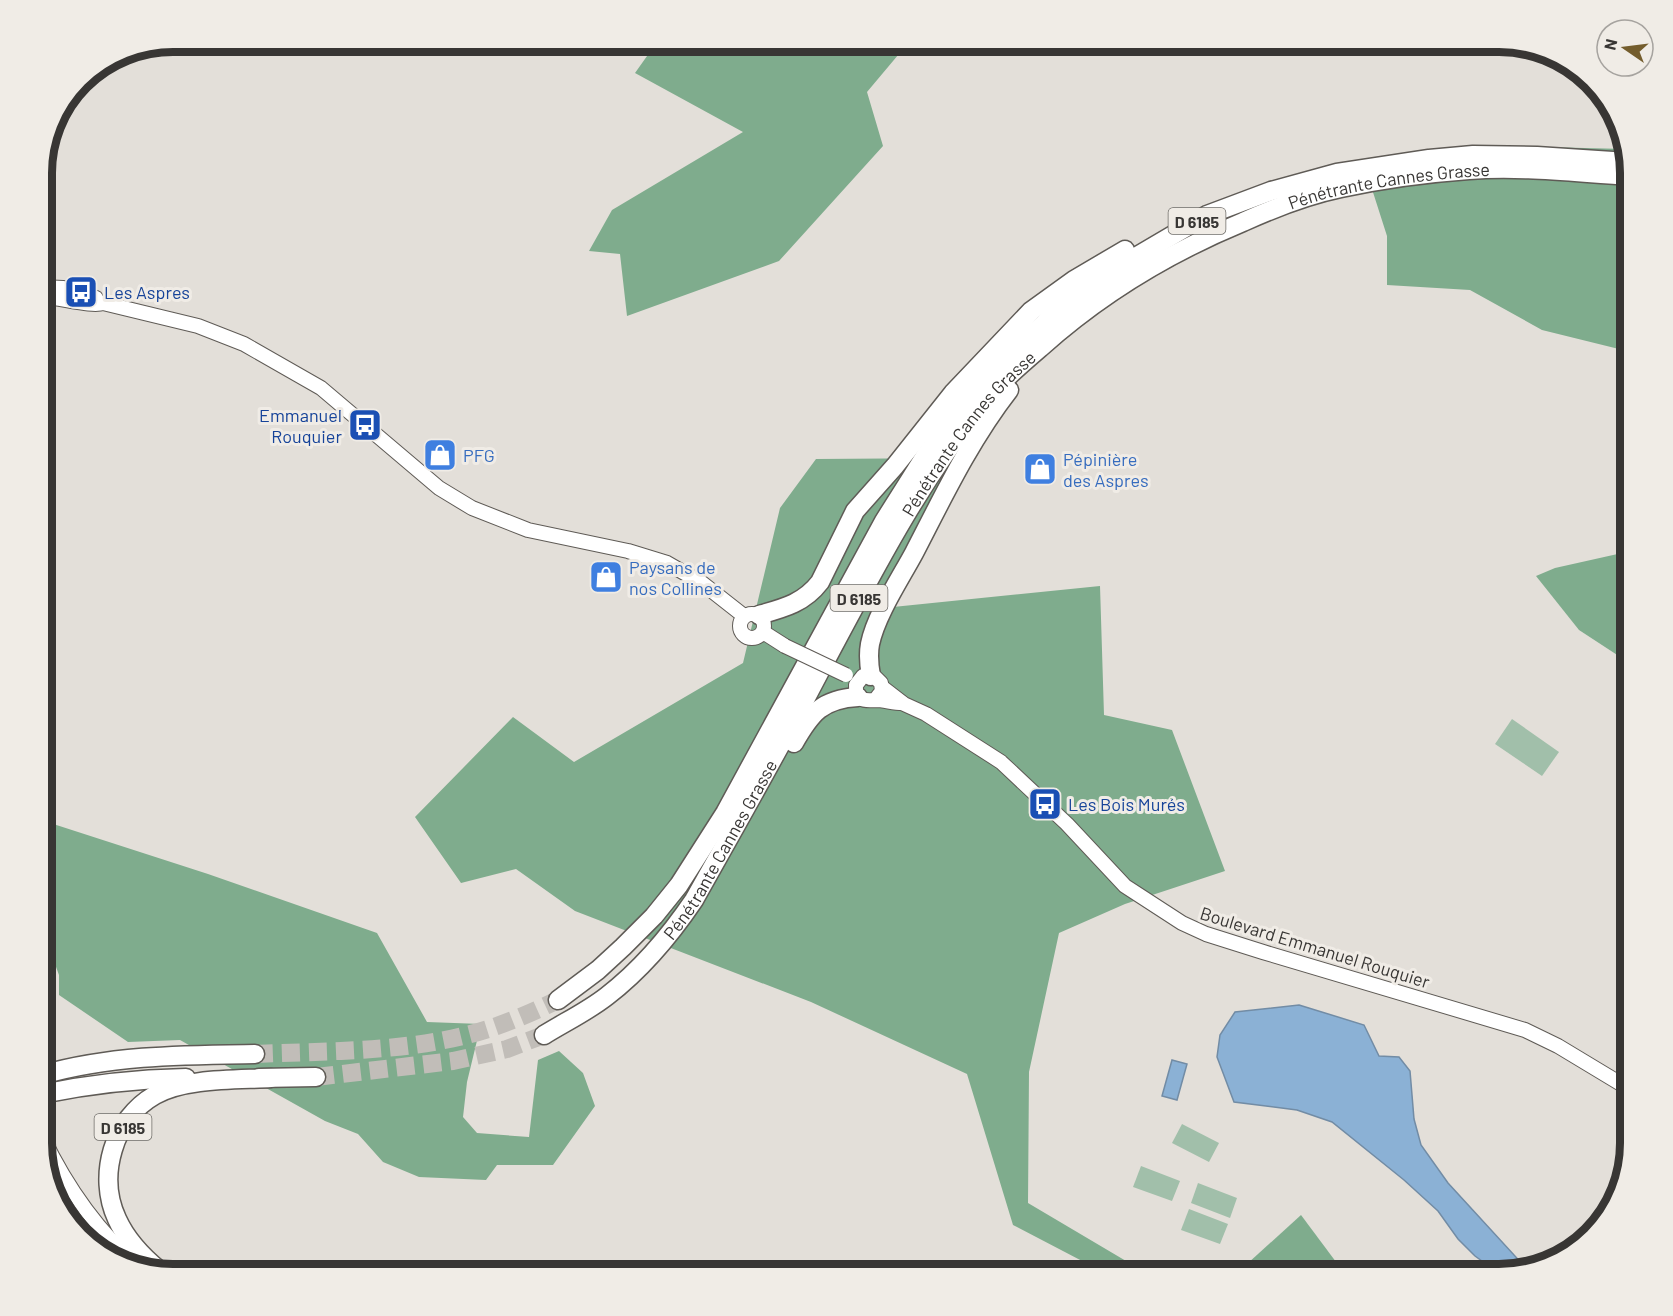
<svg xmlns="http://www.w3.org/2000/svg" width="1673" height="1316" viewBox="0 0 1673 1316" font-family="Barlow,sans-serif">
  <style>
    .green { fill: #a1bfaa }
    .forest { fill: #7fac8d }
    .water { fill: #8bb1d5; stroke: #728ca5; stroke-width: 1.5 }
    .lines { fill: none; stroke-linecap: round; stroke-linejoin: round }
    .highway-tunnel { stroke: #c1bdb8; stroke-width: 18; stroke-dasharray: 18 9; stroke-linecap: butt }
    .secondary-casing { stroke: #5f5b56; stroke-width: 16 }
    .primary-casing { stroke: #5f5b56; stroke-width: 18 }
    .highway-casing { stroke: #5f5b56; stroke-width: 21 }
    .secondary { stroke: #fff; stroke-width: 14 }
    .primary { stroke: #fff; stroke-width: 15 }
    .highway { stroke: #fff; stroke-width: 18 }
    .secondary-bridge-casing { stroke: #5f5b56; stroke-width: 16; stroke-linecap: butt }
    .secondary-bridge { stroke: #fff; stroke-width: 14 }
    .labels { text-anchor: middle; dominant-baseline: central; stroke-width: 6; stroke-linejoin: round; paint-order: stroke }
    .shield { fill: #f0ece6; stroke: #6f6d69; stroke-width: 1.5 }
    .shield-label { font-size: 16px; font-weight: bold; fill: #383634 }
    .street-label { font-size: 18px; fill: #383634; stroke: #f0ece6 }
    .transit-label { font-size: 18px; fill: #164399; stroke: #f0ece6; text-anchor: start }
    .shop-label { font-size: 18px; fill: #366cbe; stroke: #f0ece6; text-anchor: start }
    .rim { fill: none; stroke: #383634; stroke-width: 8 }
  </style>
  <rect width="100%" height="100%" fill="#e3dfd9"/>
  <g class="green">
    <polygon points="1512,719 1559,752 1542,776 1495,744"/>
    <polygon points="1182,1124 1219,1143 1209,1162 1172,1143"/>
    <polygon points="1141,1166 1180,1181 1172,1201 1133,1187"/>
    <polygon points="1198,1183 1237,1198 1230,1218 1191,1203"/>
    <polygon points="1189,1209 1228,1224 1220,1244 1181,1230"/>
  </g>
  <g class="forest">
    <polygon points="657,42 909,42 867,92 883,146 779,261 627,316 620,254 589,251 612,210 743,132 635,73"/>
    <polygon points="1500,146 1625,149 1631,174 1631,352 1542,330 1470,290 1387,285 1387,236 1363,161"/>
    <polygon points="956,458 893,607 1100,586 1104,715 1172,730 1225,871 1125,904 1059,933 1029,1072 1028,1203 1148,1274 1107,1274 1013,1225 967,1074 811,1002 575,911 516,869 461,883 415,817 513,717 574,762 743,663 780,508 816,459"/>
    <polygon points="1631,551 1631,664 1579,630 1536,576 1555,568"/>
    <polygon points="44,821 208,874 377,933 427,1022 481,1024 467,1082 463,1117 477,1133 529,1137 538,1060 559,1051 583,1073 595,1106 553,1165 497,1165 486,1180 419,1177 383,1162 358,1134 325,1121 180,1040 128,1042 59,995 59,975 42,929 42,823"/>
    <polygon points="1301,1215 1345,1274 1236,1274"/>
  </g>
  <g class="water">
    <polygon points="1299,1005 1364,1025 1379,1056 1399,1057 1410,1071 1414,1119 1421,1145 1448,1183 1526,1268 1500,1274 1475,1256 1458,1239 1438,1211 1404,1180 1332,1122 1297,1110 1234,1102 1217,1057 1220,1035 1235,1012"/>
    <polygon points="1172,1060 1187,1064 1177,1100 1162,1096"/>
  </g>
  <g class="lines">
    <g class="highway-tunnel">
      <path d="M255,1054C325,1051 400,1052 467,1035C499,1027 529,1014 558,1000"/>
      <polyline points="316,1077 453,1061 507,1049 544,1035"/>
    </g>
    <g class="secondary-casing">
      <g id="secondary">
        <polyline points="42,287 63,288 96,298"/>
        <path d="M42,297C58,297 92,307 103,303L198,326L244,344L321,388L439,488L472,508L528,530L628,551L667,563L702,583L744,616"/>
        <circle cx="752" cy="626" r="12"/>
        <polyline points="763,632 785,646"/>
        <polyline points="882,687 904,704 926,714 1001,762 1067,824 1125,886 1182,923 1206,934 1263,952 1525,1030 1558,1046 1631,1090"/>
        <path d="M875,700L882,691L881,683L875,677L863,676L856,685C855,700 863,701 875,700C884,700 893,703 902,703"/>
        <path d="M42,1136C65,1184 98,1232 139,1267"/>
      </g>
    </g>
    <g class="primary-casing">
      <polyline id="primary" points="42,1002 46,987 42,974"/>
    </g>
    <g class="highway-casing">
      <g id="highway">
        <path d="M759,615C784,608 804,603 820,582L855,511L895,466L953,393L1031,311L1074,280L1125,250"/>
        <path d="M871,676C869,665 868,655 870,644C876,615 900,579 914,553C943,497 970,440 1009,390"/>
        <path d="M794,743C811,713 822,699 858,697"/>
        <polyline points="558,1000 598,970 623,947 654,916 679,885 725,813 884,521 925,456 969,399 1006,359 1056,312 1122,265 1207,215 1271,191 1337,173 1429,159 1473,155 1537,156 1628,162"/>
        <path id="s1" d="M544,1035C565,1022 588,1011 607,996C642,969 669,937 694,900C736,825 779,750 819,673C868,582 915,487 980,407C997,385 1019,366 1040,348C1100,294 1168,253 1243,222C1274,208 1307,195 1341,188C1382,179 1427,173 1469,170C1523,166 1577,173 1631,176"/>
        <path d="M42,1075C111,1055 184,1055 255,1054"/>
        <polyline points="259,1078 316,1077"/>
        <path d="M42,1094C90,1084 137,1079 186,1078"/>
        <path d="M160,1271C144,1258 126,1239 117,1219C97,1176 113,1119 155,1095C185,1078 236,1080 271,1078"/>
      </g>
    </g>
    <use href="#secondary" class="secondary"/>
    <use href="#primary" class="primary"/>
    <use href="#highway" class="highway"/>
    <g class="secondary-bridge-casing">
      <polyline id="secondary-bridge" points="785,646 846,675"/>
    </g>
    <use href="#secondary-bridge" class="secondary-bridge"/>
  </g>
  <defs>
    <g id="bus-square" transform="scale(1.725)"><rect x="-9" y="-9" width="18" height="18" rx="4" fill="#1a4fb4" stroke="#f0ece6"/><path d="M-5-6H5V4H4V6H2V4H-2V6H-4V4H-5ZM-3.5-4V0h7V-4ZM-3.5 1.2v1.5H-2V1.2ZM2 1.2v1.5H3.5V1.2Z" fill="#fff"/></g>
    <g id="shop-square" transform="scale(1.725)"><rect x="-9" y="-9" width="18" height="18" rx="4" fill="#3f7fe0" stroke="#f0ece6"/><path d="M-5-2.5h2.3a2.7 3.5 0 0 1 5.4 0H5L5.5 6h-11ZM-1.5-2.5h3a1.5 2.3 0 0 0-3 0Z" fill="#fff"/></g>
  </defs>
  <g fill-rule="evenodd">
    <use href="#bus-square" x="81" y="292"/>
    <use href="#bus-square" x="365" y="425"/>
    <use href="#shop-square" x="440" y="455"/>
    <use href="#shop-square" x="1040" y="469"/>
    <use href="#shop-square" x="606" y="577"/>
    <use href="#bus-square" x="1045" y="804"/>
  </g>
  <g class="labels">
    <g class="shield">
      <rect x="1168.5" y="208" width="57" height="26" rx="4.5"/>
      <rect x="830.5" y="585" width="57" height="26" rx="4.5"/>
      <rect x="94.5" y="1114" width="57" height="26" rx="4.5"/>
    </g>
    <g class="shield-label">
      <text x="1197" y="221">D 6185</text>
      <text x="859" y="598">D 6185</text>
      <text x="123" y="1127">D 6185</text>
    </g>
    <g class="street-label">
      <text stroke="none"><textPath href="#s1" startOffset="1251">Pénétrante Cannes Grasse</textPath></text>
      <text stroke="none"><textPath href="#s1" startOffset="747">Pénétrante Cannes Grasse</textPath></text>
      <text stroke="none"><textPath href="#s1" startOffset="261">Pénétrante Cannes Grasse</textPath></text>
      <text transform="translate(1315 947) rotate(17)">Boulevard Emmanuel Rouquier</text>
    </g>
    <g class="transit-label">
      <text x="104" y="292">Les Aspres</text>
      <text x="342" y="415" text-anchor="end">Emmanuel<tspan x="342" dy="21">Rouquier</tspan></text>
      <text x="1068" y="804">Les Bois Murés</text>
    </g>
    <g class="shop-label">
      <text x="463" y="455">PFG</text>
      <text x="1063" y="459">Pépinière<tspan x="1063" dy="21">des Aspres</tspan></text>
      <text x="629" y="567">Paysans de<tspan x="629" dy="21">nos Collines</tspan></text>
    </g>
  </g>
  <path d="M0 0H1673V1316H0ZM173 52H1499A121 121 0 0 1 1620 173V1143A121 121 0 0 1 1499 1264H173A121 121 0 0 1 52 1143V173A121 121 0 0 1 173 52Z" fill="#f0ece6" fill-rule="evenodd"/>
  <path class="rim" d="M173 52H1499A121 121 0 0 1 1620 173V1143A121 121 0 0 1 1499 1264H173A121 121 0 0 1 52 1143V173A121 121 0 0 1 173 52Z"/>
  <g transform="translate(1625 48) rotate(284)"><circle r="28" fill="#f0ece6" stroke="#a6a39f" stroke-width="1.5"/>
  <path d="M0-4.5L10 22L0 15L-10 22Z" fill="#745d2d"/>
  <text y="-9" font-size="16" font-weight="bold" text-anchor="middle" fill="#383634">N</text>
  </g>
</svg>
